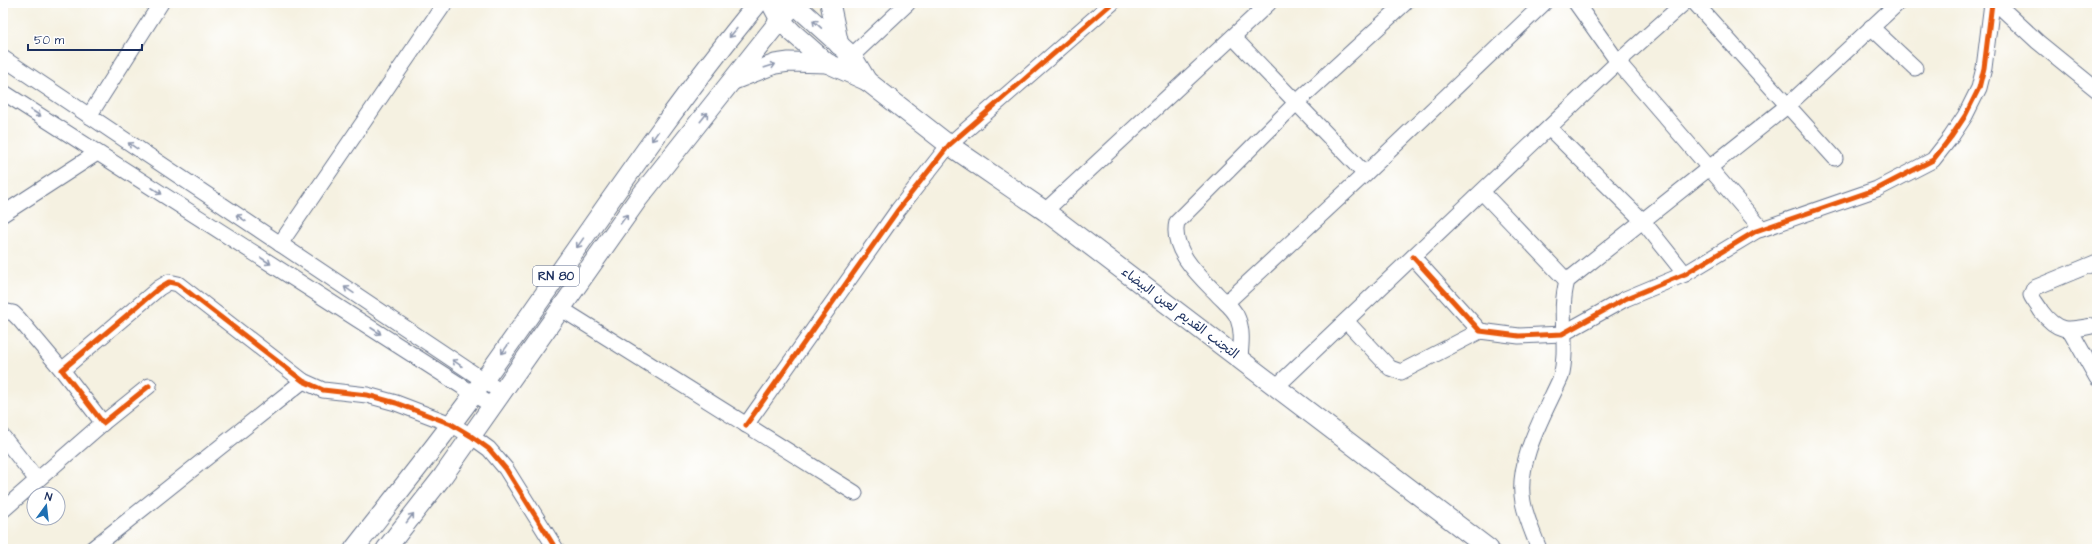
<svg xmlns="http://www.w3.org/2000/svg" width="2100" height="552" viewBox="0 0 2100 552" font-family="'Architects Daughter','Playpen Sans Arabic',sans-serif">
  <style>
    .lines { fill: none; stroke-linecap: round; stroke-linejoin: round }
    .minor-casing { stroke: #67738c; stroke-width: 17 }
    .major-casing { stroke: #67738c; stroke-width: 21 }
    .minor { stroke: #fff; stroke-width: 15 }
    .major { stroke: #fff; stroke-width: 19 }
    .cycleway-casing { stroke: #fff; stroke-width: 8 }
    .cycleway { stroke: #e8590c; stroke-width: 5 }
    .oneway { stroke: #8d97ae }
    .labels { text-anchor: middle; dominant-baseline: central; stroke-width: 3; stroke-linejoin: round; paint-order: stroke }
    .shield { fill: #fff; stroke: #5f6d8e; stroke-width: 1 }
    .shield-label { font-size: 12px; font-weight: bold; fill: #1b2f5e }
    .street-label { font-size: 13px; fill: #1b2f5e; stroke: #fff }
  </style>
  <rect width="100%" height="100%" fill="#fff"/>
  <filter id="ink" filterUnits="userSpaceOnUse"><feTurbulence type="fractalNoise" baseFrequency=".025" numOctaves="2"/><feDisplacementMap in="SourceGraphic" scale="8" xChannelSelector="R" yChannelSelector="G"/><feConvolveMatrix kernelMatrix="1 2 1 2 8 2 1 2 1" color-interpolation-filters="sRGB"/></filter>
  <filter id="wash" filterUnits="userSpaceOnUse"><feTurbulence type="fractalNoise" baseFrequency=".012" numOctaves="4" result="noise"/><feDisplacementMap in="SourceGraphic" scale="16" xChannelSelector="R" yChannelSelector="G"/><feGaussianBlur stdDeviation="0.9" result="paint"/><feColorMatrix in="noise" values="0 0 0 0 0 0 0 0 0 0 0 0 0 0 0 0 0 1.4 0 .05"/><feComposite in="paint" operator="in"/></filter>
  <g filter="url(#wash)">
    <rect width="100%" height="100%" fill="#f5f1e1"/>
  </g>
  <g filter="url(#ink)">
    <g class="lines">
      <g class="minor-casing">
        <g id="minor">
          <polyline points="1576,3 1618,62 1762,229"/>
          <polyline points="1695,3 1835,158"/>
          <polyline points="1996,3 2038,42 2097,90"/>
          <polyline points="1871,27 1915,68"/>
          <polyline points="1233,37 1365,174"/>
          <polyline points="3,58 501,392"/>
          <polyline points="844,63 908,3"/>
          <polyline points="3,92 491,405"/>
          <polyline points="89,116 161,3"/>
          <polyline points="1549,128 1642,220 1685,274"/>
          <polyline points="1482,192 1567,281"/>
          <polyline points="1045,211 1269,3"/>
          <polyline points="3,214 97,153"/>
          <polyline points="280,244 445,3"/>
          <polyline points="1413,257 1480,331 1519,336 1562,334 1625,299 1685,274 1756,231 1877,189 1933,160 1951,137 1965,116 1979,88 1984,68 1992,3"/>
          <path d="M2097,262L2034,288L2031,295C2033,300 2038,305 2041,311C2059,335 2070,330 2097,325"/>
          <polyline points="1226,303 1365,174 1544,3"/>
          <polyline points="560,308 855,493"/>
          <polyline points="3,311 13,313 19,319 62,370"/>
          <polyline points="1346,321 1390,368 1401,372 1480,331"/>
          <polyline points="2070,330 2097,378"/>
          <path d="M1240,358C1241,345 1243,332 1238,319C1235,309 1223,301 1216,293C1199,276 1170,249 1177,222L1296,103L1405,3"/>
          <polyline points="149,386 103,423 62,370 159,288 169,282 178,284 303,381 323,390 367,395 396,403 451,424 471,436 489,449 506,469 556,549"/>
          <polyline points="1277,386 1618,62 1684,3"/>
          <polyline points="746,425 898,210 949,145 1112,3"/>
          <polyline points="3,437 37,480"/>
          <polyline points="3,510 103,423"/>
          <polyline points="92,549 303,381"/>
          <path d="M1539,549C1533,533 1526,518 1523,502C1515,462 1545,413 1561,377C1569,345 1558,313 1567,281L1787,106L1898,3"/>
        </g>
      </g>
      <g class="major-casing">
        <g id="major">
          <polyline points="771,3 780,20 792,32 827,63 867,81 949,145 1045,211 1489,549"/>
          <polyline points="793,3 852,56 867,81"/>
          <polyline points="830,3 839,45"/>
          <polyline points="734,80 775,64 789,62 827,63"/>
          <path d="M354,549C394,498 435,447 473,395C568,264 655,128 758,3"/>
          <polyline points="386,549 443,476 638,199 780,20 796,3"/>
        </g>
      </g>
      <use href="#minor" class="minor"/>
      <use href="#major" class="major"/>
      <g class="cycleway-casing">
        <g id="cycleway">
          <polyline points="1413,257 1480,331 1519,336 1562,334 1625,299 1685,274 1756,231 1877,189 1933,160 1951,137 1965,116 1979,88 1984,68 1992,3"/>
          <polyline points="149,386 103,423 62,370 159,288 169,282 178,284 303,381 323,390 367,395 396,403 451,424 471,436 489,449 506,469 556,549"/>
          <polyline points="746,425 898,210 949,145 1112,3"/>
        </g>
      </g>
      <use href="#cycleway" class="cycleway"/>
    </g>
    <defs><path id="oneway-shaft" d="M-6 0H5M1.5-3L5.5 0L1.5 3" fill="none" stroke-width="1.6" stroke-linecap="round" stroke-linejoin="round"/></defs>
    <g class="oneway">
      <use href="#oneway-shaft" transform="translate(817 24) rotate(-137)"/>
      <use href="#oneway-shaft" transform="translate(733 33) rotate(130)"/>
      <use href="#oneway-shaft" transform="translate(770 66) rotate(-18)"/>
      <use href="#oneway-shaft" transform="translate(36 113) rotate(33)"/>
      <use href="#oneway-shaft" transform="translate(704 117) rotate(-51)"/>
      <use href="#oneway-shaft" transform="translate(655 136) rotate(125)"/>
      <use href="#oneway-shaft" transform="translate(133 146) rotate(-146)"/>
      <use href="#oneway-shaft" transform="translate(157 191) rotate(33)"/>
      <use href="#oneway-shaft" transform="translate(241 218) rotate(-146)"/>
      <use href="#oneway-shaft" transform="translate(624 219) rotate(-54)"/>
      <use href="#oneway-shaft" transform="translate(580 243) rotate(125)"/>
      <use href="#oneway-shaft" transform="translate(266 261) rotate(33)"/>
      <use href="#oneway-shaft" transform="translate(349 290) rotate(-146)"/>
      <use href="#oneway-shaft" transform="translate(376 331) rotate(33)"/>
      <use href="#oneway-shaft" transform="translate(505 349) rotate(125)"/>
      <use href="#oneway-shaft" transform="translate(457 363) rotate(-146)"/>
      <use href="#oneway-shaft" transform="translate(410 518) rotate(-52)"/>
    </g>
  </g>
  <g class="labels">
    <rect class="shield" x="533" y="266" width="46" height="20" rx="3"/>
    <g class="shield-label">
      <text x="556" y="276">RN 80</text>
    </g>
    <g class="street-label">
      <text transform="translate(1180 313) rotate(37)">التجنب القديم لعين البيضاء</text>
    </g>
  </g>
  <rect width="2100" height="552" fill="none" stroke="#fff" stroke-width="16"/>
  <g transform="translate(46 506) rotate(15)"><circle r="19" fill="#ffffff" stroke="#a4acbf"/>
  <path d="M0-3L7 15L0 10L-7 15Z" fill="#1f6fb2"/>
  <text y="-6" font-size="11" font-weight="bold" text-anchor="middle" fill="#1b2f5e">N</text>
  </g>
  <path d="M28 44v6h114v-6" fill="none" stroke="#1b2f5e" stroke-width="2"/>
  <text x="34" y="44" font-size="12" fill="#1b2f5e" stroke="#ffffff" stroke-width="3" paint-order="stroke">50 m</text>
</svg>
